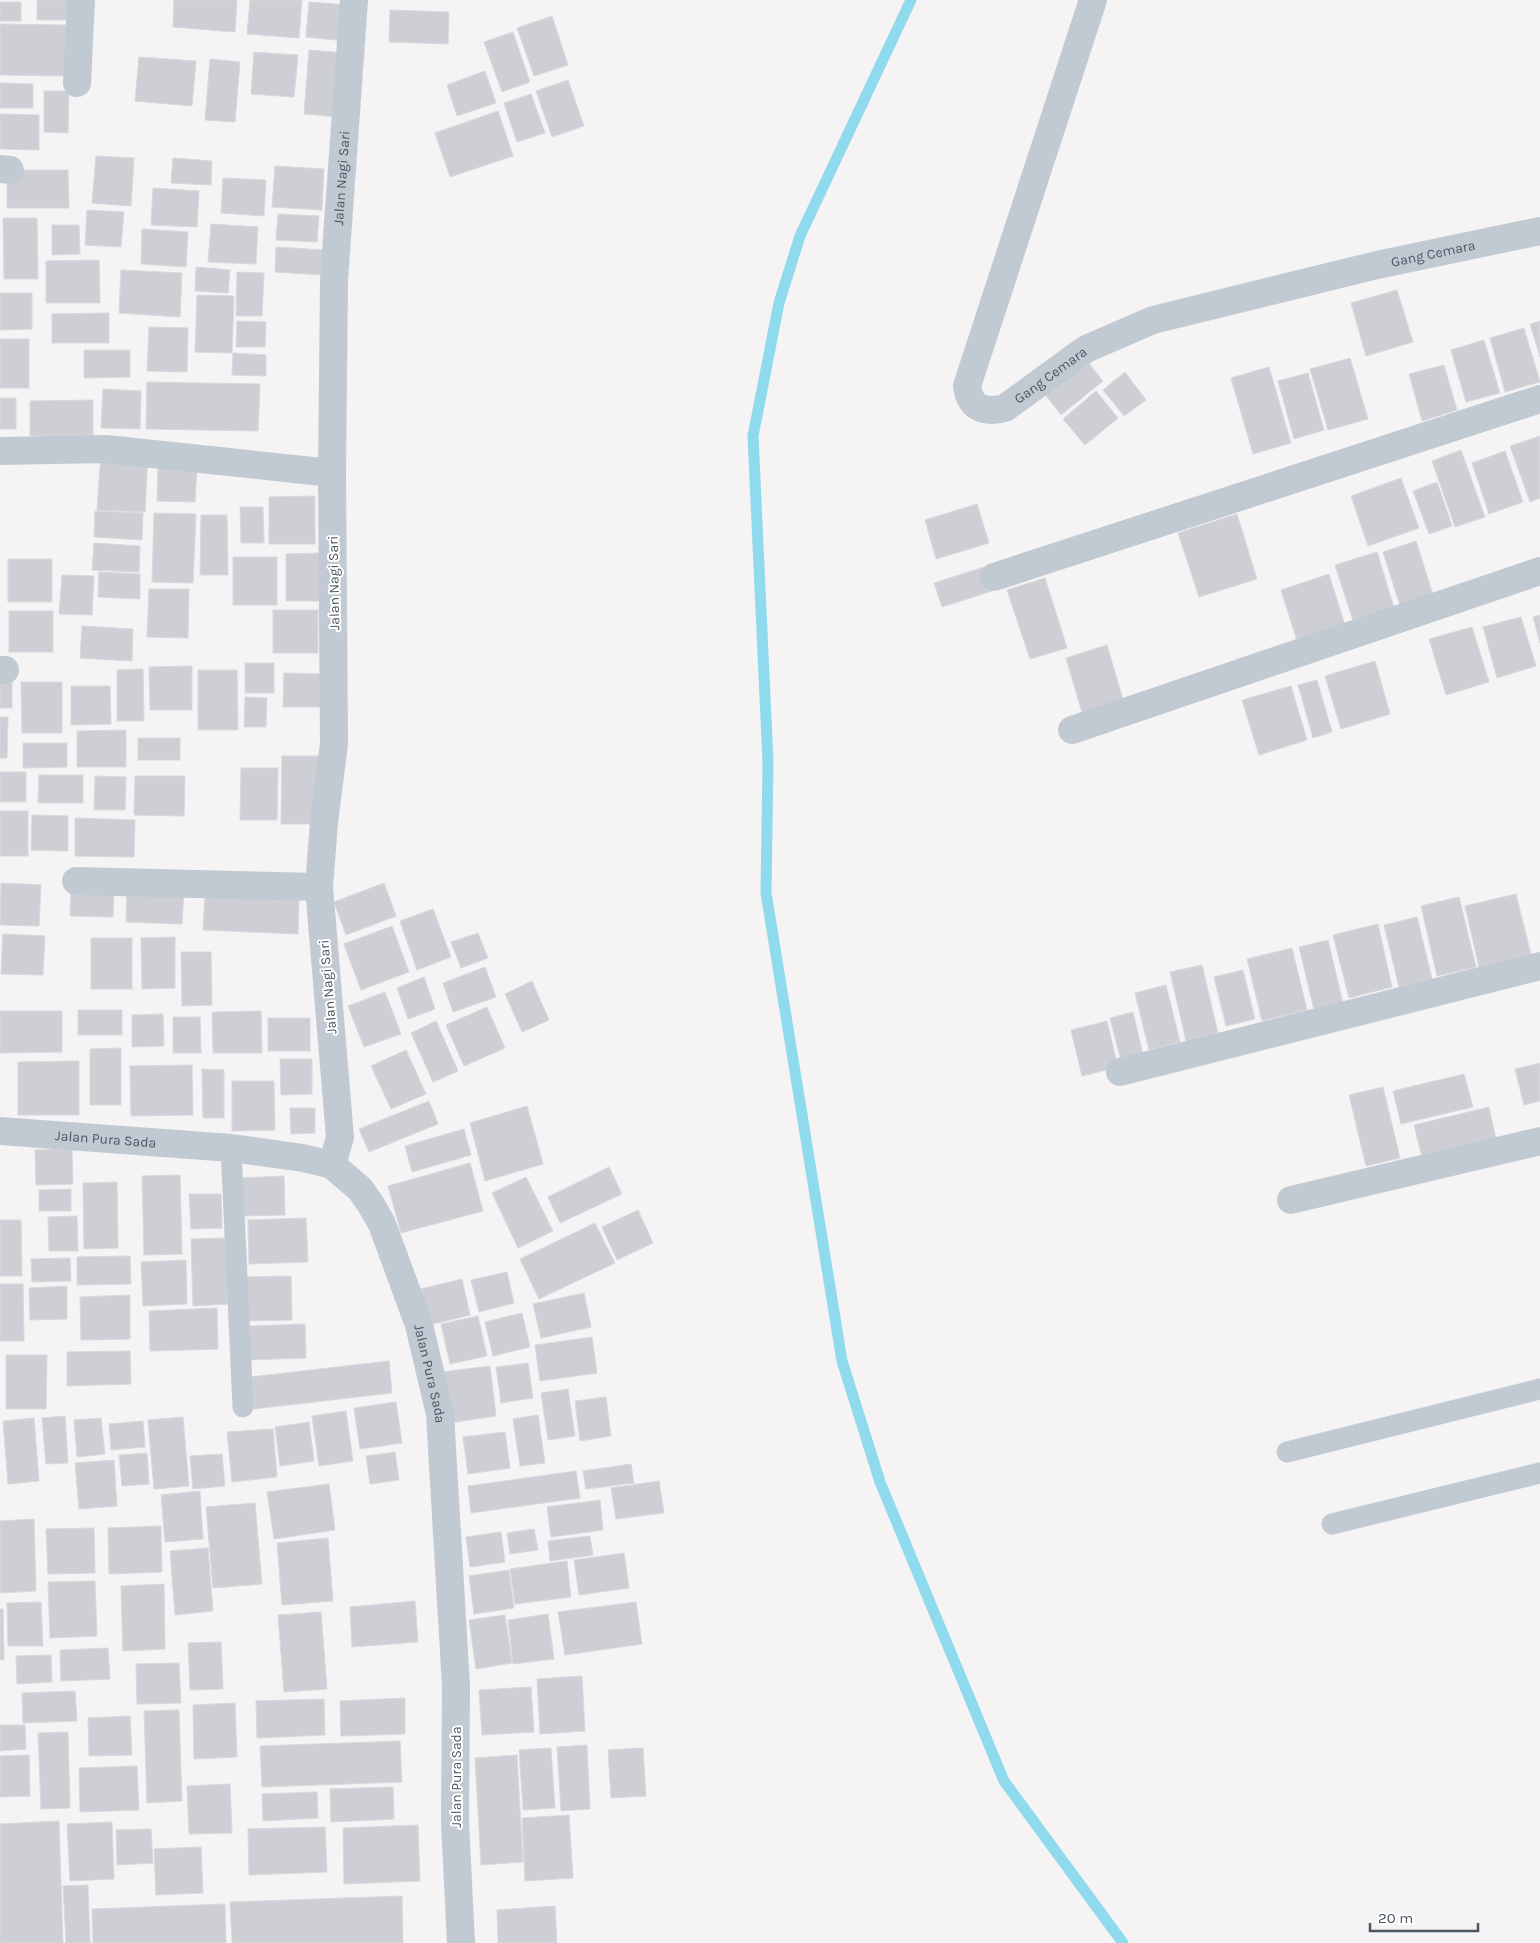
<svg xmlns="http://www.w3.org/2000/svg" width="1540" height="1943" viewBox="0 0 1540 1943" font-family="Karla,sans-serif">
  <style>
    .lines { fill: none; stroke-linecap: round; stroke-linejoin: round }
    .stream { stroke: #90daee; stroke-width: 11 }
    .building { fill: #cdcfd5; stroke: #d7d9de }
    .service { stroke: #c1cad2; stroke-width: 21 }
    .minor { stroke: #c1cad2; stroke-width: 28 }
    .tertiary { stroke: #c1cad2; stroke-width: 28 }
    .labels { text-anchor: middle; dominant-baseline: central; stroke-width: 4; stroke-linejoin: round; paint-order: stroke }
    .street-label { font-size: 14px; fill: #4a5661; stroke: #fff }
  </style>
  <rect width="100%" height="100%" fill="#f5f3f3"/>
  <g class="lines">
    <polyline class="stream" points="911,0 800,236 779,303 753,436 768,762 766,893 842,1361 880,1482 1004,1781 1123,1943"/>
  </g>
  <g class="building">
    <rect x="37" y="0" width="33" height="20"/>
    <polygon points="174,0 237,0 235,32 173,27"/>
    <polygon points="250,0 302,0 299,38 247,34"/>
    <rect x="0" y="2" width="21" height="19"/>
    <polygon points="309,2 348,5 345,41 306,37"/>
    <polygon points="390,10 449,12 448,44 389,42"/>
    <polygon points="552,16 568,65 534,76 517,28"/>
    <polygon points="0,24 66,25 65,76 0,75"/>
    <polygon points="513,32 530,82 502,92 484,42"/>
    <polygon points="309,50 345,53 340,117 304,114"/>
    <polygon points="254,52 298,55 294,97 251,94"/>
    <polygon points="139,57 196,61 192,106 135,101"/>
    <polygon points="210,59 240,62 235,122 205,120"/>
    <polygon points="485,71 496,103 457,116 447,85"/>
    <polygon points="568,80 584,126 552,137 536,91"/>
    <polygon points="0,83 33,84 33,108 0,108"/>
    <polygon points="44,91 69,91 68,133 44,132"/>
    <polygon points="531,94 545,133 517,142 504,103"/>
    <polygon points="498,111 513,156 450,177 435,133"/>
    <polygon points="0,114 39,115 39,150 0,149"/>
    <polygon points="96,156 134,158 131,206 92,203"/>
    <polygon points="173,158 212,161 211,185 171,183"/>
    <polygon points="275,166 324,169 322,210 272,207"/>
    <polygon points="7,170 68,170 69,208 7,208"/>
    <polygon points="223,178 266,180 264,216 221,213"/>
    <polygon points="153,188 199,191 197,227 151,225"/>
    <polygon points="87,210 124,212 121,247 85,245"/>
    <polygon points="278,214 319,216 317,242 276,240"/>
    <polygon points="3,218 37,218 38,279 4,279"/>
    <polygon points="211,224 258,227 256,264 208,262"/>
    <polygon points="52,225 79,225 80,254 52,255"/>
    <polygon points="142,229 188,232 186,267 141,264"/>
    <polygon points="276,247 324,250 323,275 275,272"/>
    <polygon points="99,260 100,303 46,303 46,261"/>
    <polygon points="196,267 230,270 228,293 195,291"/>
    <polygon points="121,270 182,273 180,317 119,313"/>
    <polygon points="237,272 264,273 262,316 236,316"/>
    <polygon points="1397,290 1413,342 1366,356 1351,303"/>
    <polygon points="0,293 32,293 32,329 0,330"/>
    <polygon points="197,295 234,296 232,353 195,352"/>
    <polygon points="109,313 109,343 52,343 52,314"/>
    <polygon points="237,321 266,322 265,347 236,347"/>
    <polygon points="1540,321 1540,357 1530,324"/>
    <polygon points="149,327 188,328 187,372 147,371"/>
    <polygon points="1524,328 1540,382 1505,392 1490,338"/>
    <rect x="0" y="339" width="29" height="49"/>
    <polygon points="1484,340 1500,393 1466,402 1451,350"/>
    <polygon points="84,350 130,350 130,377 84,378"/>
    <polygon points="233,353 266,355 266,376 232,375"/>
    <polygon points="1083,356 1103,381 1061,415 1041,389"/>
    <polygon points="1350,358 1368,419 1328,430 1310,369"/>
    <polygon points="1444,365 1457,410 1422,421 1409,374"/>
    <polygon points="1269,367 1291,443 1253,454 1231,378"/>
    <polygon points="1125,372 1146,400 1124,416 1103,390"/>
    <polygon points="1308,373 1324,430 1294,439 1278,381"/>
    <polygon points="147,382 260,384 258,431 146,429"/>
    <polygon points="103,389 141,391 140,429 101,428"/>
    <polygon points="1096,391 1118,418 1085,445 1063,419"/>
    <rect x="0" y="398" width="16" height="31"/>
    <polygon points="93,400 93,436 30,436 30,401"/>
    <polygon points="1540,436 1540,498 1530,502 1510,446"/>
    <polygon points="1461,450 1485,517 1455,527 1432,461"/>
    <polygon points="1505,451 1523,502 1489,514 1472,463"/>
    <polygon points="101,452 148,455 145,512 97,510"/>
    <polygon points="158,467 197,468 195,502 157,501"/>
    <polygon points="1401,478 1419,528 1368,546 1351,496"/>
    <polygon points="1437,482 1452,526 1429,534 1413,491"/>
    <polygon points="315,496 315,544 269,544 269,497"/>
    <polygon points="977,504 989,543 936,559 925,520"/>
    <polygon points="240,507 263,507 264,543 241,543"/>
    <polygon points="95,511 143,513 142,540 94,537"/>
    <polygon points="154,513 196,514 193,583 152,582"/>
    <polygon points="1237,514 1257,579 1199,597 1178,533"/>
    <polygon points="201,515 227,515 228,575 200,575"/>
    <polygon points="1416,541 1434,598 1401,609 1383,552"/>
    <polygon points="94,543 140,546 139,572 92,570"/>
    <polygon points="1377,552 1396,614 1355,627 1335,565"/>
    <polygon points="319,553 320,601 286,601 286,554"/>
    <rect x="233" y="557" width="44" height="48"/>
    <rect x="8" y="559" width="44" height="43"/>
    <polygon points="984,567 992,591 942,607 934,583"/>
    <polygon points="99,572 140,574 140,599 98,597"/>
    <polygon points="1329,574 1347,632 1299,647 1281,590"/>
    <polygon points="62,575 94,576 92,615 59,614"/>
    <polygon points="1045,578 1067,648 1030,659 1007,590"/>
    <polygon points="149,589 189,589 188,638 147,637"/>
    <rect x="273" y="610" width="45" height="43"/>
    <rect x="9" y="611" width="44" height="41"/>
    <polygon points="1540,615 1540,643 1533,617"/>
    <polygon points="1521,617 1536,666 1497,678 1483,627"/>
    <polygon points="82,626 133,629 132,661 80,658"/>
    <polygon points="1472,627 1489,682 1446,695 1429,639"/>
    <polygon points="1107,645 1125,706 1084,719 1066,658"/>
    <polygon points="1375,661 1390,714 1341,729 1325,676"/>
    <rect x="245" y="663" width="29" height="30"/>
    <polygon points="192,666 192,710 150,710 149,667"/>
    <polygon points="143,669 144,721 117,721 117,670"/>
    <polygon points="198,670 237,670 238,730 198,730"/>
    <polygon points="284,673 324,674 324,707 283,707"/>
    <polygon points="1317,680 1332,732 1313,738 1298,685"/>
    <rect x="0" y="681" width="12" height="27"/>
    <polygon points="21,682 62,682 62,733 22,733"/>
    <polygon points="71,686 110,686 111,724 71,725"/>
    <polygon points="1291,686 1307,740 1259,755 1242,700"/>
    <polygon points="245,697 267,698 266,727 244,727"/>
    <polygon points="0,717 8,717 7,758 0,758"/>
    <polygon points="126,730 126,767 77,767 77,731"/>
    <rect x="138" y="738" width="42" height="22"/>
    <polygon points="23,743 67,743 67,767 23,768"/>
    <polygon points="282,756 320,756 319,824 281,824"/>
    <polygon points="241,768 278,768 277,820 240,820"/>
    <rect x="0" y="772" width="26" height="30"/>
    <polygon points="39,775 83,775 83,803 38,803"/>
    <polygon points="95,776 126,777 125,810 94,810"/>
    <polygon points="135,776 185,776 184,816 134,815"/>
    <rect x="0" y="811" width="28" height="45"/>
    <polygon points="32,815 68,816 68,851 31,850"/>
    <polygon points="75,818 135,820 134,857 75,856"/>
    <polygon points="1,883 41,885 39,926 0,925"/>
    <polygon points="384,883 396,916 346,935 334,902"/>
    <polygon points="127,888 184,890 182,924 126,922"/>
    <polygon points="71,889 114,890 113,917 70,916"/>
    <polygon points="205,894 299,898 298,934 203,930"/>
    <polygon points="1516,894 1531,954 1479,967 1465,906"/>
    <polygon points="1459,897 1476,967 1437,976 1421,906"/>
    <polygon points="433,909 451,957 417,970 400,921"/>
    <polygon points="1417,917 1432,979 1399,987 1384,925"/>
    <polygon points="1378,924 1392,987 1349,998 1333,935"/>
    <polygon points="392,926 409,972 361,990 344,944"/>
    <polygon points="478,933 488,958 461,968 451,942"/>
    <polygon points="3,934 45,936 43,975 1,974"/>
    <polygon points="175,937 175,988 142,989 141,938"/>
    <rect x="91" y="938" width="41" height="51"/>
    <polygon points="1328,940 1343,1003 1314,1010 1299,947"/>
    <polygon points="1292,948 1307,1010 1262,1021 1247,959"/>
    <polygon points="181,952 211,952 212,1005 182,1006"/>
    <polygon points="1202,965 1218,1033 1186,1041 1170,972"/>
    <polygon points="485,967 496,997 453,1012 443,983"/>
    <polygon points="1243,970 1255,1019 1226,1026 1214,977"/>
    <polygon points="424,977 435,1009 408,1019 397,988"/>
    <polygon points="532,981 549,1020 522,1032 505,994"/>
    <polygon points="1166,985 1180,1042 1149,1050 1135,993"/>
    <polygon points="385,992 401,1034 364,1047 348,1006"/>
    <polygon points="487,1007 505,1048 464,1066 446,1025"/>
    <rect x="78" y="1010" width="44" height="25"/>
    <polygon points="0,1011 62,1011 62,1052 0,1053"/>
    <polygon points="261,1011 262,1053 213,1053 212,1012"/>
    <polygon points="1133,1012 1144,1059 1122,1065 1110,1018"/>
    <polygon points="163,1014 164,1046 132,1047 132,1015"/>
    <polygon points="173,1017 200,1017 201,1053 173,1053"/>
    <rect x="268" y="1018" width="42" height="33"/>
    <polygon points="436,1021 458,1071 433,1082 411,1033"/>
    <polygon points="1107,1021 1118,1067 1082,1076 1071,1030"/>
    <polygon points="121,1048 121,1105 90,1105 90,1049"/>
    <polygon points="406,1050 426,1094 391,1109 371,1066"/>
    <polygon points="280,1059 312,1059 312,1094 281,1095"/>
    <polygon points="79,1061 79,1115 18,1115 18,1062"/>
    <polygon points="1540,1063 1540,1101 1524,1105 1515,1069"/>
    <polygon points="192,1065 193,1115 131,1116 130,1066"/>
    <polygon points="202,1069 224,1070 224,1118 203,1118"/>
    <polygon points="1464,1074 1473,1107 1401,1124 1393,1091"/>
    <polygon points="232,1081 274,1081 275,1130 232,1131"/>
    <polygon points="1383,1087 1400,1158 1366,1166 1349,1095"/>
    <polygon points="429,1101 438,1124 369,1152 359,1129"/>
    <polygon points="527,1106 543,1164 485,1181 470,1123"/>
    <polygon points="1489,1107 1496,1139 1422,1157 1414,1125"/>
    <polygon points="290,1108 315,1108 315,1133 291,1134"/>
    <polygon points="464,1129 471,1155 412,1172 405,1146"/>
    <polygon points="72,1149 73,1184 36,1185 35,1150"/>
    <polygon points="470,1163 483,1211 401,1233 388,1186"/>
    <polygon points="609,1167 622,1194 560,1223 548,1197"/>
    <polygon points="180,1175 182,1254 144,1255 142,1176"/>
    <polygon points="284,1176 285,1215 239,1216 239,1178"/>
    <polygon points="526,1177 553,1231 518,1248 492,1193"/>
    <polygon points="117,1182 118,1248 84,1249 83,1183"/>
    <polygon points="71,1189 71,1211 39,1211 39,1190"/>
    <polygon points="189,1194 221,1194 222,1228 191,1229"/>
    <polygon points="638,1210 653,1243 617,1260 602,1227"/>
    <polygon points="77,1216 78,1251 49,1251 48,1217"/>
    <polygon points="306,1218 308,1262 249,1264 248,1220"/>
    <polygon points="0,1220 21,1220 22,1276 0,1276"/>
    <polygon points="595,1223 615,1263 539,1299 520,1259"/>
    <polygon points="226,1238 228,1304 193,1306 191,1239"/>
    <polygon points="130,1256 131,1284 77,1285 77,1257"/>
    <polygon points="70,1258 71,1281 32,1282 31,1259"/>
    <polygon points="186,1260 187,1304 143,1306 141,1262"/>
    <polygon points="507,1272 514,1303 479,1312 471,1280"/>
    <polygon points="291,1276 292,1320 245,1321 244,1277"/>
    <polygon points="462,1279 470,1315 429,1325 421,1289"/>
    <polygon points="0,1284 23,1284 24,1341 0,1341"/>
    <polygon points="67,1286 67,1319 30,1320 29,1288"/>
    <polygon points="584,1293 591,1327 541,1338 533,1304"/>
    <polygon points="130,1295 130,1339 81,1340 80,1297"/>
    <polygon points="217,1308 218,1349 150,1351 149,1311"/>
    <polygon points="522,1313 530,1347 493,1356 485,1322"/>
    <polygon points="478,1316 487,1356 450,1364 441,1324"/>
    <polygon points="305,1324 306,1358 249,1360 248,1326"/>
    <polygon points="592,1337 597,1373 540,1381 535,1345"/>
    <polygon points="130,1351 131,1384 67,1386 67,1352"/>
    <polygon points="6,1355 47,1355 46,1409 6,1409"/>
    <polygon points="389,1361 392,1393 254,1409 250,1377"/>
    <polygon points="528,1363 533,1398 501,1403 496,1367"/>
    <polygon points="490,1366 496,1416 449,1423 442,1372"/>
    <polygon points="568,1389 575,1436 548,1440 541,1393"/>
    <polygon points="606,1397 611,1436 580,1441 575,1401"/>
    <polygon points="396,1402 402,1443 360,1449 354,1408"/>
    <polygon points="346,1411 353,1461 319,1466 312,1416"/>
    <polygon points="538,1415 545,1463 520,1466 513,1419"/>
    <polygon points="65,1416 68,1463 46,1464 42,1418"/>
    <polygon points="183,1417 189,1486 154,1489 148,1420"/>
    <polygon points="34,1418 39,1481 8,1484 3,1421"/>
    <polygon points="101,1418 105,1454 77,1457 74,1420"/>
    <polygon points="143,1421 145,1447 111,1450 109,1424"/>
    <polygon points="309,1422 314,1461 280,1466 275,1427"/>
    <polygon points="273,1429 277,1477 232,1482 227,1432"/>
    <polygon points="505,1432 510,1468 468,1474 463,1437"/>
    <polygon points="395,1452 399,1480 370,1484 366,1456"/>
    <polygon points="147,1453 149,1484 122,1486 119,1455"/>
    <polygon points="222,1454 225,1486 193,1489 190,1456"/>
    <polygon points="114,1460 117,1506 79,1509 75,1463"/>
    <polygon points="631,1464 634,1483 586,1489 583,1471"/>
    <polygon points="576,1471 580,1498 471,1513 468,1486"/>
    <polygon points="659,1481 664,1513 616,1519 611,1488"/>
    <polygon points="329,1484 335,1530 274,1539 267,1492"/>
    <polygon points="200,1491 203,1539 165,1542 161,1495"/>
    <polygon points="600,1500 603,1530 551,1537 547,1507"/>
    <polygon points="255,1503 262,1584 213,1588 206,1507"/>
    <polygon points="34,1519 36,1591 0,1593 0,1521"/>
    <polygon points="161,1526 162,1572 109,1574 108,1528"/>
    <polygon points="94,1528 95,1573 48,1574 46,1529"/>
    <polygon points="534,1529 538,1550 510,1554 507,1533"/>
    <polygon points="501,1532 505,1562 470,1567 466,1537"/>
    <polygon points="590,1536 593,1555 550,1561 548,1541"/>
    <polygon points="328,1538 333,1601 282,1605 277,1543"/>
    <polygon points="208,1548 213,1611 175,1615 170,1551"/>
    <polygon points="624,1553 629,1588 579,1595 574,1560"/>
    <polygon points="567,1561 571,1597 515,1604 510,1569"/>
    <polygon points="509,1570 514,1608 474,1614 469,1576"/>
    <polygon points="95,1581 97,1636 50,1638 48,1582"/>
    <polygon points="164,1584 165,1649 123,1651 121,1586"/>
    <polygon points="415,1601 418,1642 352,1647 350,1607"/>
    <polygon points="41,1602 43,1646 8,1646 7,1603"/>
    <polygon points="636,1602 642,1644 565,1655 558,1612"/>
    <polygon points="0,1609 3,1609 4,1660 0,1660"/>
    <polygon points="321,1612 327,1689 284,1692 278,1615"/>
    <polygon points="548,1614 554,1659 513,1664 508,1620"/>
    <polygon points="505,1615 512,1663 476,1669 469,1620"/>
    <polygon points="221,1642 223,1689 190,1690 188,1643"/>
    <polygon points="108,1648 110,1679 61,1681 60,1650"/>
    <polygon points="51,1655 52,1682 17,1684 16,1656"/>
    <polygon points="179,1663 181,1703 137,1704 136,1664"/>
    <polygon points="582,1676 585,1731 540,1734 537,1679"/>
    <polygon points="531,1687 534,1732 482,1735 479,1690"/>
    <polygon points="75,1691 77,1721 23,1723 22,1693"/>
    <polygon points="405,1698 405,1734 341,1736 340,1701"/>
    <polygon points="324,1699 325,1735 257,1738 256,1701"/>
    <polygon points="235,1703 237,1757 194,1759 193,1705"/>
    <polygon points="179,1710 182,1801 147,1803 144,1711"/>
    <polygon points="130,1716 132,1755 89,1756 88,1718"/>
    <polygon points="0,1725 25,1725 26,1749 0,1751"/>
    <polygon points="68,1732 70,1808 41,1809 38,1733"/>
    <polygon points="400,1741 402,1782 262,1787 260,1746"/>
    <polygon points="587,1745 590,1809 561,1811 557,1747"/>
    <polygon points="551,1748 555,1808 523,1810 519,1750"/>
    <polygon points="643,1748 646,1796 611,1798 608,1750"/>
    <polygon points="29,1755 30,1796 0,1797 0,1756"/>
    <polygon points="517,1755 523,1862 481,1865 475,1758"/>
    <polygon points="137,1766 139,1810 80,1812 79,1768"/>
    <polygon points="230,1784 232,1833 189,1834 187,1786"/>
    <polygon points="393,1787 394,1819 331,1822 330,1789"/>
    <polygon points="317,1792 318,1818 263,1821 262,1794"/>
    <polygon points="569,1815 573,1878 525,1881 522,1818"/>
    <polygon points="59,1821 63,1943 0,1943 0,1824"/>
    <polygon points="112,1822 114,1879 70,1881 67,1824"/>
    <polygon points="418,1825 420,1881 344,1884 343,1828"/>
    <polygon points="325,1827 327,1872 249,1875 248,1829"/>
    <polygon points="151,1829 153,1863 117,1865 116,1830"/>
    <polygon points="201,1847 203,1893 156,1895 154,1849"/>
    <polygon points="88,1885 90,1943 66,1943 63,1886"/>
    <polygon points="402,1896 403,1943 232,1943 230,1902"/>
    <polygon points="225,1904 226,1943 93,1943 92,1909"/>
    <polygon points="555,1906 557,1943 498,1943 497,1910"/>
  </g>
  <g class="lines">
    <g class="service">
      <polyline points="231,1148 243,1407"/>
      <polyline points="1287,1452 1540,1389"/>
      <polyline points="1332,1524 1540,1473"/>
    </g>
    <g class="minor">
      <path id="s1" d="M1093,0L967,386C970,409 985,413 1005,408L1086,349L1153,320L1377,265L1540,231"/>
      <polyline points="77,83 81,0"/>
      <polyline points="0,169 10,170"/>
      <polyline points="0,451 106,449 332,473"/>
      <polyline points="994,577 1540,399"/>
      <polyline points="0,670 5,670"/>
      <polyline points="1072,730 1540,571"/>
      <polyline points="76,881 319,887"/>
      <polyline points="1120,1072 1540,966"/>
      <path id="s2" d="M332,1165L340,1137L319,887L324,822L334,744L332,473L334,280L354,0"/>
      <polyline points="1291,1200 1540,1141"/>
    </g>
    <path class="tertiary" id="s3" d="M0,1131L231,1148L303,1158L332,1165L360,1189L370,1203L382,1224L419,1325L440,1414L456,1686L455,1822L461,1943"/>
  </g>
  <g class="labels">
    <g class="street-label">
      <text stroke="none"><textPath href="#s2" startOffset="990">Jalan Nagi Sari</textPath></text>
      <text stroke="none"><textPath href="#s1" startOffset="919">Gang Cemara</textPath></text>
      <text stroke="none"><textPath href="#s1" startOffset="514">Gang Cemara</textPath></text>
      <text transform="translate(334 583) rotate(-91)">Jalan Nagi Sari</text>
      <text transform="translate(328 987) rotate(-95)">Jalan Nagi Sari</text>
      <text stroke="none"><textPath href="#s3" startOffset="106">Jalan Pura Sada</textPath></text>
      <text stroke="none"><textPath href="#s3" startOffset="570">Jalan Pura Sada</textPath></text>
      <text transform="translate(456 1777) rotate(-90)">Jalan Pura Sada</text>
    </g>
  </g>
  <path d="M1370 1923v8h108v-8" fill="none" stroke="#4a5661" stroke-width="2.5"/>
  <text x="1378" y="1923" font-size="15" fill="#4a5661" stroke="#ffffff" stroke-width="4" paint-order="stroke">20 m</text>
</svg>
